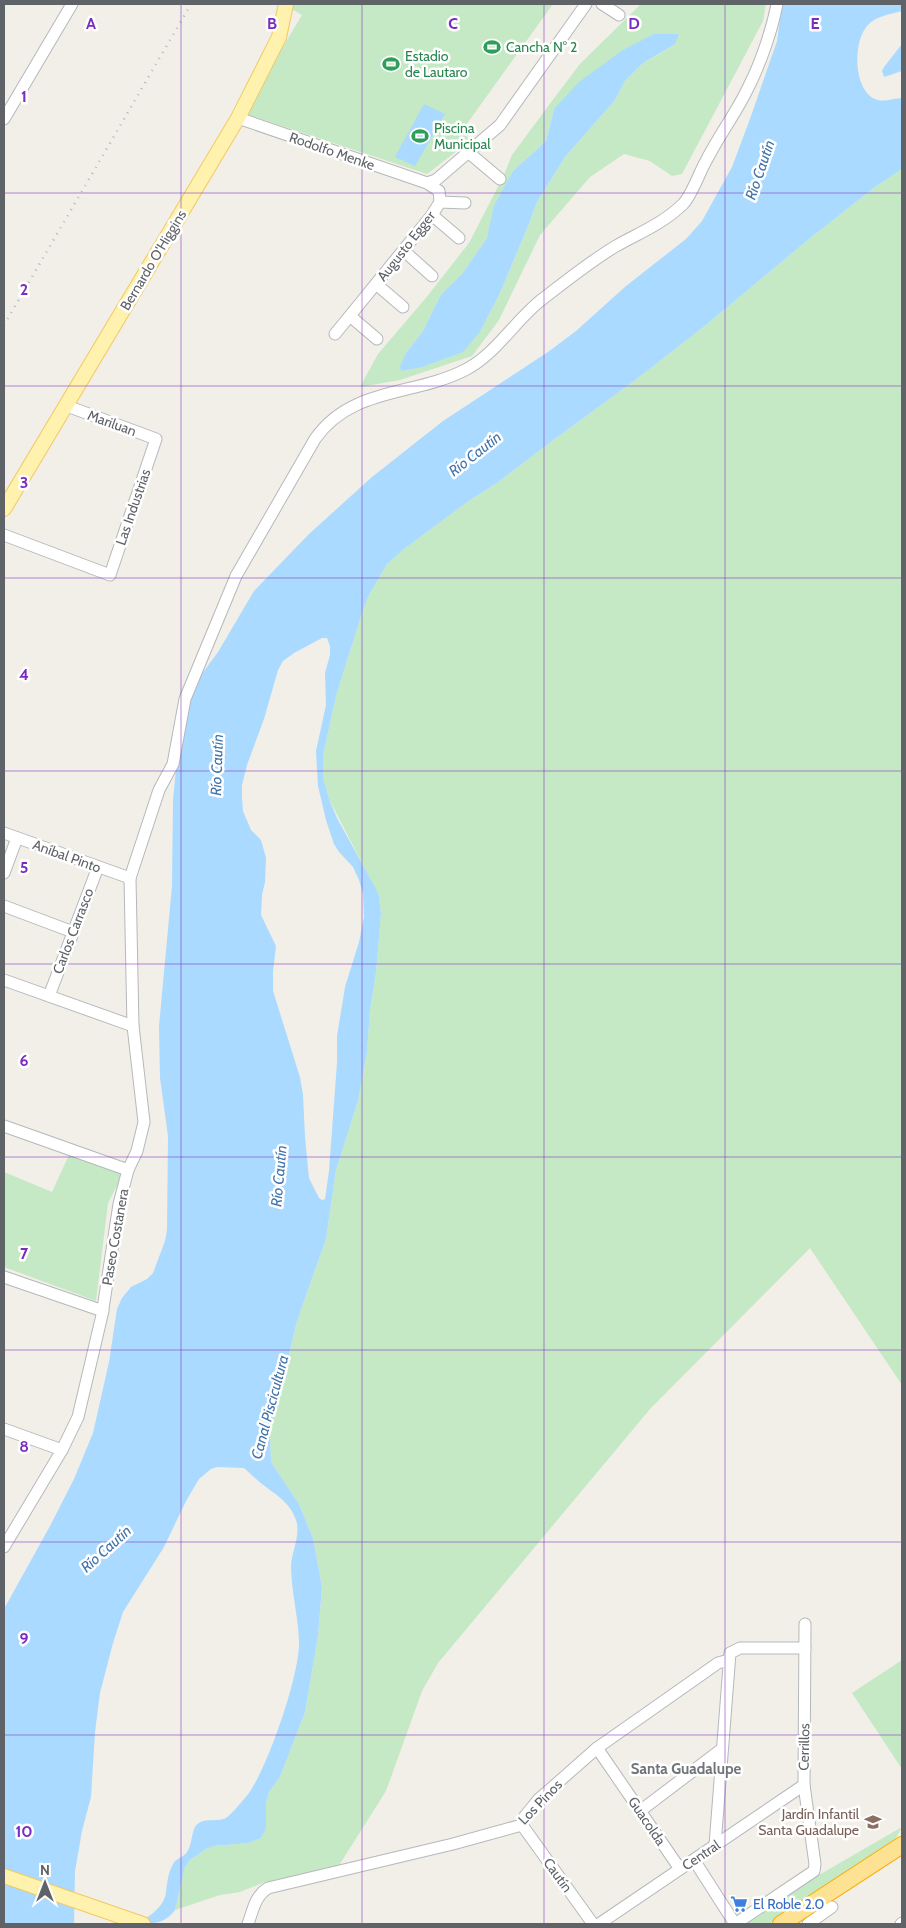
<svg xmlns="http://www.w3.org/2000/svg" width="906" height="1928" viewBox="0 0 906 1928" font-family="Cabin,sans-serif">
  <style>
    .green { fill: #c5e8c5; fill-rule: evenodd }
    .water { fill: #aadaff; fill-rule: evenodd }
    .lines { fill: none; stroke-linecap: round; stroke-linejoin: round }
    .minor-casing { stroke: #b5b8bc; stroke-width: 13 }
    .major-casing { stroke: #f2c960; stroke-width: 16 }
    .highway-casing { stroke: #f9ab00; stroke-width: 18 }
    .minor { stroke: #fff; stroke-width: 11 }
    .major { stroke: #fff2af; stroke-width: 14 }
    .highway { stroke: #fde293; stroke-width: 16 }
    .rail { stroke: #b6b7b8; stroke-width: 2.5; stroke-dasharray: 1 6; stroke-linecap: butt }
    .grid { fill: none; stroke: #7b2cbf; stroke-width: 1; stroke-opacity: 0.55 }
    .labels { text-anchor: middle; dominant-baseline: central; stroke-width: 5; stroke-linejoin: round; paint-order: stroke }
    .leisure-label { font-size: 14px; fill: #27864d; stroke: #fff; text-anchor: start }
    .street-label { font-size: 14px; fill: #5f6368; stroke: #fff }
    .education-label { font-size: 14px; fill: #785e54; stroke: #fff; text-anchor: end }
    .shop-label { font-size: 14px; fill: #366cbe; stroke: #fff; text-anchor: start }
    .water-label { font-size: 15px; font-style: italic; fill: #4174aa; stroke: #fff }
    .neighbourhood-label { font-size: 15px; font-weight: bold; fill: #70757a; stroke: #fff }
    .grid-label { font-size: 16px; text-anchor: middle; font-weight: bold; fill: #7b2cbf; stroke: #fff; stroke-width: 5; stroke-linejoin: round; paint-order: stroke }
  </style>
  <rect width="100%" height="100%" fill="#f1efe8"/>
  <g class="green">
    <polygon points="288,4 553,4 461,132 471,140 427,174 243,113 302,15 288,7"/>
    <path d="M641,4H766L763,21L682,174L672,176L650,161L624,154L590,177L540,235L499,320L472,356L400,380L360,387L378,354L425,299L469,243L503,177L512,155L552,101L580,64ZM675,45L643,63L625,81L615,100L565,157L537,202L526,231L500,293L480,332L462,352L406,353L423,331L441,294L462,274L487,238L495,206L513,171L546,141L554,109Z"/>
    <polygon points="902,169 902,1385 810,1248 650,1409 438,1663 422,1691 386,1791 338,1867 265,1882 240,1892 220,1895 175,1910 185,1867 190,1860 206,1849 214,1846 248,1843 261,1838 264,1833 266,1802 269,1792 280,1777 305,1712 318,1636 322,1587 313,1538 299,1504 271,1462 270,1434 297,1321 326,1239 336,1170 358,1101 367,1052 370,1010 376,973 381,913 379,896 329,799 323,777 323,756 336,696 363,610 369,595 387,564 404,549 470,500 497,483 552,441 634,381 706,325 809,239 875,187"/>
    <polygon points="69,1155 124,1172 108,1203 96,1301 4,1267 4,1172 52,1192"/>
    <polygon points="902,1660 902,1769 852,1693"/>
    <polygon points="902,1827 896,1838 769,1924 742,1924 812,1879"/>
  </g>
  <g class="water">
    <path d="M782,4H902V11C889,15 877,15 867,26C853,42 853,89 875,99C884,103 893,98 902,98V169L875,187L809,239L706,325L634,381L552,441L497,483L470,500L404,549L387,564L369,595L363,610L336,696L323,756V777L329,799L337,818L376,889L379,896L381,913L376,973L370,1010L367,1052L358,1101L336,1170L326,1239L297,1321L270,1434L271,1462L299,1504L313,1538L322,1587L318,1636L305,1712L280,1777L269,1792L266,1802V1827L264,1833L261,1838L248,1843L214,1846L206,1849L190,1860L185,1867L175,1910C165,1924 152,1924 136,1924C148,1918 164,1907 166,1893C167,1883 168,1873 173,1864C176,1858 184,1857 187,1852C192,1845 191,1835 195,1827C202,1816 216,1823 226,1818C232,1814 244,1799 249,1793C268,1766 301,1672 299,1640C298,1615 291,1590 291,1565C292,1551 301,1534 296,1520C289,1499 270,1492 255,1478C251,1475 248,1471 244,1468L217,1467L211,1469L199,1479L186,1501L164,1547L123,1612L113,1643L100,1693L95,1732L91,1797L82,1831L75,1871L74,1924H4V1609L50,1526L74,1479L93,1433L109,1362L117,1309L122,1298L131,1287L147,1279L153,1273L165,1241L167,1230L168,1136L160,1078L159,1026L172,886L173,800L176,769L186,713L196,682L218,652L254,591L309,534L372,477L443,421L548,352L576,331L626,286L686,239L702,221L732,167L750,119L777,41ZM322,638H327L330,646V655L325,673L326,705L316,751L318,786L326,820L334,844L339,852L353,867L359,880L363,894L364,917L359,942L345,987L337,1036V1063L329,1171L325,1199L322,1200L319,1198L309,1178L305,1137L303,1095L300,1077L273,991V971L276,946L261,915L262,895L265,882L266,858L261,840L251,830L243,811L242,798V785L247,765L264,719L278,670L283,661L294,653Z"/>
    <polygon points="654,34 679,34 675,44 643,63 625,81 615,100 565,157 537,202 526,231 500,293 480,332 463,352 422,367 401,371 400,366 406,353 423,331 441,294 462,274 487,238 494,206 513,171 546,141 554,109 579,82 623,50"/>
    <polygon points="902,44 902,71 884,77 882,71 884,67"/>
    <polygon points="424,104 445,114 415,166 395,157"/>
  </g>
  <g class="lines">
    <g class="minor-casing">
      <g id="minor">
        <polyline points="602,4 619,15"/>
        <polyline points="238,118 427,183 439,191 440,202 432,215 335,334"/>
        <polyline points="4,119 72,4"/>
        <polyline points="468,152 500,179"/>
        <polyline points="427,183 436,180 500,125 586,4"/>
        <polyline points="440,202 465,203"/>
        <polyline points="432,215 459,238"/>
        <polyline points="404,251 432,276"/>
        <polyline points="376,284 403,307"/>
        <polyline points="350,316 377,339"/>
        <polyline points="4,535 110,575 156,439 67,406"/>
        <polyline points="4,833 130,878"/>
        <polyline points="4,873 17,838"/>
        <polyline points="4,906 73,932"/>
        <polyline points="4,980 133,1026"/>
        <polyline points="49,996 98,867"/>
        <polyline points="4,1126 128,1170"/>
        <polyline points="4,1277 103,1311"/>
        <polyline points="4,1429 62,1450"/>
        <path d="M4,1547L62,1450L78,1417L102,1315L119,1204L128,1170L137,1151L144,1122L133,1026L130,878L159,790L173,764L185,699L236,576L315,439C351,387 414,396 465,370C495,355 514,322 540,301C565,282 589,262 616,246C639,233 664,223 683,204C692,195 699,173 706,161C719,135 737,112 749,86C761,62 772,30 777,4"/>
        <polyline points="597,1748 680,1869"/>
        <polyline points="640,1811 722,1749"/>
        <polyline points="522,1825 525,1816 538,1800 597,1748 718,1663 729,1660"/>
        <polyline points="522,1825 593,1924"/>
        <polyline points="715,1845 730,1653 740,1648 805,1648"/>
        <polyline points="694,1860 735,1924 814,1871 815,1864 804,1785 805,1624"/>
        <path d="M248,1924C253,1910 255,1896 268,1888L453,1844L522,1825"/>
        <polyline points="599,1924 804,1785"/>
        <polyline points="808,1924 832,1907"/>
        <polyline points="901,1924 902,1923"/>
      </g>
    </g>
    <g class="major-casing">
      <g id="major">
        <polyline points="4,509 238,118 279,37 286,4"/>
        <polyline points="4,1876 143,1924"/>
      </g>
    </g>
    <g class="highway-casing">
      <polyline id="highway" points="781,1924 902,1845"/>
    </g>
    <use href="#minor" class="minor"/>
    <use href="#major" class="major"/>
    <use href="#highway" class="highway"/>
    <polyline class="rail" points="4,325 191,4"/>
  </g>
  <path class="grid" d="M181,4V1924M362,4V1924M544,4V1924M725,4V1924M4,193H902M4,386H902M4,578H902M4,771H902M4,964H902M4,1157H902M4,1350H902M4,1542H902M4,1735H902"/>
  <defs>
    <g id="stadium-bare" transform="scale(1.35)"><path d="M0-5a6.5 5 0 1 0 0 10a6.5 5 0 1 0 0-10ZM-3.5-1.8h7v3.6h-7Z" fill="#2e9e5b" stroke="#fff" stroke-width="2.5" paint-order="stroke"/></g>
    <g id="school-bare" transform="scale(1.35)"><path d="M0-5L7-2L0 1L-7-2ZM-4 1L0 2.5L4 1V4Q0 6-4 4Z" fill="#8d6e63" stroke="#fff" stroke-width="2.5" paint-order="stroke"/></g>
    <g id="supermarket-bare" transform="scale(1.35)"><path d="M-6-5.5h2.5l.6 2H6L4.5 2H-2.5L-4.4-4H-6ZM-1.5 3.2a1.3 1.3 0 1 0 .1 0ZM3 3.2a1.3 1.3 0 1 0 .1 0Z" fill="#3f7fe0" stroke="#fff" stroke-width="2.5" paint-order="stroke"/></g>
  </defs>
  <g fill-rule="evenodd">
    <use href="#stadium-bare" x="492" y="47"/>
    <use href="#stadium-bare" x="391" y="64"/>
    <use href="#stadium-bare" x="420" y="136"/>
    <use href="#school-bare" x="873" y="1822"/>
    <use href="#supermarket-bare" x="739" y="1904"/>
  </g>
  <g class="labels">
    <g class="leisure-label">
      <text x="506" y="47">Cancha N° 2</text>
      <text x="405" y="56">Estadio<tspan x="405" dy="16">de Lautaro</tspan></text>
      <text x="434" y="128">Piscina<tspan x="434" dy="16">Municipal</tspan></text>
    </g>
    <g class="street-label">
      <text transform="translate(332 151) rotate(19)">Rodolfo Menke</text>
      <text transform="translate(406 246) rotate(-52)">Augusto Egger</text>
      <text transform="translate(153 260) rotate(-59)">Bernardo O'Higgins</text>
      <text transform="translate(112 423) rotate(20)">Mariluan</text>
      <text transform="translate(133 507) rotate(-71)">Las Industrias</text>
      <text transform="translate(67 856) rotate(20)">Aníbal Pinto</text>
      <text transform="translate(73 931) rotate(-69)">Carlos Carrasco</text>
      <text transform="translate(115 1237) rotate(-80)">Paseo Costanera</text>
      <text transform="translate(804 1747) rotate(-89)">Cerrillos</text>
      <text transform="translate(540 1802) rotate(-46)">Los Pinos</text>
      <text transform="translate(647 1821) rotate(56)">Guacolda</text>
      <text transform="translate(701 1855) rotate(-34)">Central</text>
      <text transform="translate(558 1875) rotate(54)">Cautín</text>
    </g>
    <g class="education-label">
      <text x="859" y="1814">Jardín Infantil<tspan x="859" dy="16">Santa Guadalupe</tspan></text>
    </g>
    <g class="shop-label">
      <text x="753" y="1904">El Roble 2.0</text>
    </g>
    <g class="water-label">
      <text transform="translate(760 170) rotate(-71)">Río Cautín</text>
      <text transform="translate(475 454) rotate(-38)">Río Cautín</text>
      <text transform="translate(217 765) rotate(-88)">Río Cautín</text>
      <text transform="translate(279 1176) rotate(-85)">Río Cautín</text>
      <text transform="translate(270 1407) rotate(-75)">Canal Piscicultura</text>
      <text transform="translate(106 1549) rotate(-42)">Río Cautín</text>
    </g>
    <g class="neighbourhood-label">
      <text x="686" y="1769">Santa Guadalupe</text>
    </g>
  </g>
  <g class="grid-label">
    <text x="91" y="29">A</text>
    <text x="272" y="29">B</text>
    <text x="453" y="29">C</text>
    <text x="634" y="29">D</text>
    <text x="815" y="29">E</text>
    <text x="24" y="102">1</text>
    <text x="24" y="295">2</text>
    <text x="24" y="488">3</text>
    <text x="24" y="680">4</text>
    <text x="24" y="873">5</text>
    <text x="24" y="1066">6</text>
    <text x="24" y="1259">7</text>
    <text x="24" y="1452">8</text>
    <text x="24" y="1644">9</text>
    <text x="24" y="1837">10</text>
  </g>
  <rect width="906" height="1928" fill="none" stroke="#5f6368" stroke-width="10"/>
  <g transform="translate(45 1883)" stroke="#ffffff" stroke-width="4" paint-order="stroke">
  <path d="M0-4L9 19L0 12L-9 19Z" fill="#5f6368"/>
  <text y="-8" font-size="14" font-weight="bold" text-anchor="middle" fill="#5f6368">N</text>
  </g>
</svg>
